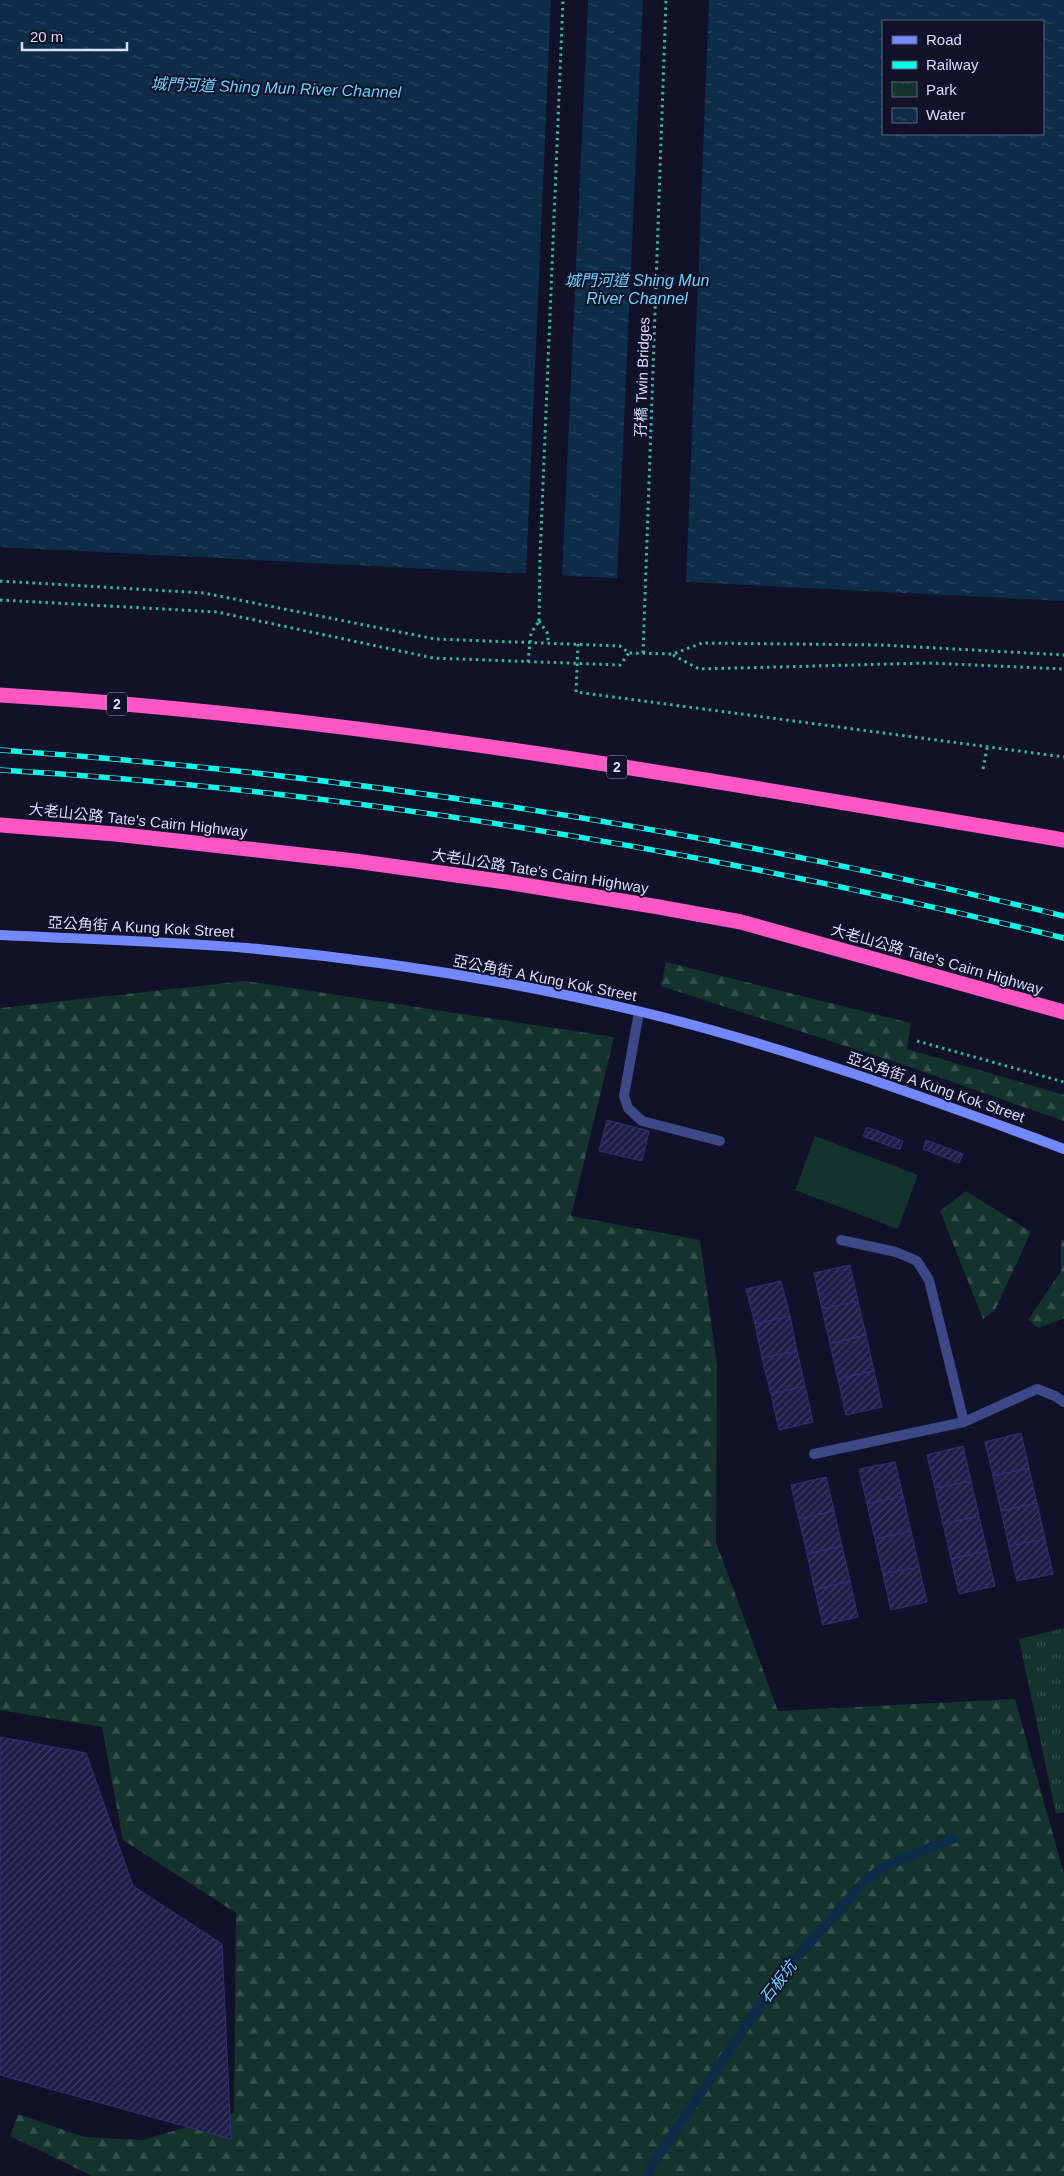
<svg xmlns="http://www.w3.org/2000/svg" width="1064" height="2176" viewBox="0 0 1064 2176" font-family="Helvetica,'Noto Sans TC',sans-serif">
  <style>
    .grass { fill: #14332c }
    .forest { fill: url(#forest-firs) }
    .park { fill: url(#park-tufts) }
    .water { fill: url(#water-ripples); fill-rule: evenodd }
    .pier { fill: #111129 }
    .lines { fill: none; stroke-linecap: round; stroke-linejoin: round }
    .stream { stroke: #0c2c47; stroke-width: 10 }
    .building { fill: url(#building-hatch); stroke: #313075 }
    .path { stroke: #33b999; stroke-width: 3; stroke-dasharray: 2.5 4; stroke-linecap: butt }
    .service { stroke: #3d4887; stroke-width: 10 }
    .minor { stroke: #3d4887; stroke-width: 10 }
    .secondary { stroke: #7388fc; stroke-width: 10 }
    .motorway { stroke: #fc57c4; stroke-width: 15 }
    .rail-casing { stroke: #0afae7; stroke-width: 5.5 }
    .rail { stroke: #111129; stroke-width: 4; stroke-dasharray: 11; stroke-linecap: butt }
    .labels { text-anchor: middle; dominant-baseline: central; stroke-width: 4; stroke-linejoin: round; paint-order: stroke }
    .shield { fill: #111129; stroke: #9e9fbe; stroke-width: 1 }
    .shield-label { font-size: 14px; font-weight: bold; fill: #dadcfe }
    .street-label { font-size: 15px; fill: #dadcfe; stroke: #111129 }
    .water-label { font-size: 16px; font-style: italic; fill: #6ad3fc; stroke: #111129 }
  </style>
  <defs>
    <pattern id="forest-firs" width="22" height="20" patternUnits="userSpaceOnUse" patternTransform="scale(1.25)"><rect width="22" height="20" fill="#14332c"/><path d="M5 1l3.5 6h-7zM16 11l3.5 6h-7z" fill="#36504c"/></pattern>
    <pattern id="park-tufts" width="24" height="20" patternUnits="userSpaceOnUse" patternTransform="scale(1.25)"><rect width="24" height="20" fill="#14332c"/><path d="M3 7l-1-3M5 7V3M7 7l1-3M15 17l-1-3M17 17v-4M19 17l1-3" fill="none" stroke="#36504c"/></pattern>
    <pattern id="water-ripples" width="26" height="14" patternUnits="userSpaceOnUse" patternTransform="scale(1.25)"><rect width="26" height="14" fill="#0c2c47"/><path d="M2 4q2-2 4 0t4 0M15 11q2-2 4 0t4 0" fill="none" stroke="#2f4a63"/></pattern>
    <pattern id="building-hatch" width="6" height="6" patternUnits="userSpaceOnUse" patternTransform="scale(1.25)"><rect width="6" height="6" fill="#1e1d4a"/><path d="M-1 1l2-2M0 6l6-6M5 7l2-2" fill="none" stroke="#3e3d65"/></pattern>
  </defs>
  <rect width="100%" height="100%" fill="#111129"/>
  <polygon class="grass" points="815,1136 918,1175 898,1229 795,1190"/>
  <g class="forest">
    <polygon points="666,962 911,1023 907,1049 1064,1095 1064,1121 901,1064 661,986"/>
    <polygon points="245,981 614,1037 571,1216 700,1240 717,1365 716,1542 778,1711 1015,1699 1064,1874 1064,2176 92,2176 10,2136 18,2114 84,2137 143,2140 234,2113 236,1913 123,1840 102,1727 0,1710 0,1008"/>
    <polygon points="966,1191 1031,1232 995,1310 983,1319 940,1211"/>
    <polygon points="1061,1239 1064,1241 1064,1318 1039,1328 1028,1320 1061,1271"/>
  </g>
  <polygon class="park" points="1064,1628 1064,1812 1056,1814 1019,1639"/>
  <path class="water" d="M0,0H1064V601L0,547ZM883,21H1043V134H883Z"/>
  <g class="pier">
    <polygon points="551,0 588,0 562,578 526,577"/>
    <polygon points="643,0 709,0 686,583 617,580"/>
  </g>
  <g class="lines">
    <polyline class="stream" points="649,2176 652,2165 776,1981 863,1883 885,1866 954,1838"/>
  </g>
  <g class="building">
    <polygon points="607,1120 649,1131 642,1161 599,1151"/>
    <polygon points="867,1127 903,1141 900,1150 863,1136"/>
    <polygon points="926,1140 963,1154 959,1163 923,1149"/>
    <polygon points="850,1265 858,1301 822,1309 814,1273"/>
    <polygon points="781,1281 790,1316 755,1324 746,1289"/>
    <polygon points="858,1301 866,1335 830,1344 822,1309"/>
    <polygon points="790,1316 797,1351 762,1358 755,1324"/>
    <polygon points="866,1335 874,1371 838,1379 830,1344"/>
    <polygon points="797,1351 805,1386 771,1394 762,1358"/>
    <polygon points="874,1371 882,1407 846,1415 838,1379"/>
    <polygon points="805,1386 813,1422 779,1430 771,1394"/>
    <polygon points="1021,1433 1029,1468 993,1476 985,1442"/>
    <polygon points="963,1446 971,1481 935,1488 927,1455"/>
    <polygon points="895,1462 903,1496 867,1504 859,1469"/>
    <polygon points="1029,1468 1037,1503 1001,1511 993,1476"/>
    <polygon points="826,1477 834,1511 799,1519 791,1485"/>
    <polygon points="971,1481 979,1516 943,1524 935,1488"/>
    <polygon points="903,1496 911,1531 875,1539 867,1504"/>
    <polygon points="1037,1503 1045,1539 1009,1546 1001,1511"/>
    <polygon points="834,1511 842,1546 807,1554 799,1519"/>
    <polygon points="979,1516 987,1551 951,1559 943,1524"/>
    <polygon points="911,1531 919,1567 883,1574 875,1539"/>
    <polygon points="1045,1539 1053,1574 1017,1581 1009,1546"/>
    <polygon points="842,1546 850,1581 815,1590 807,1554"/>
    <polygon points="987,1551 995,1586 959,1594 951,1559"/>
    <polygon points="919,1567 927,1602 891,1610 883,1574"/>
    <polygon points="850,1581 858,1617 823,1625 815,1590"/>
    <polygon points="0,1737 86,1753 133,1886 222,1944 231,2139 0,2075"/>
  </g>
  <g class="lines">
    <g class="path">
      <polyline points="0,581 204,593 435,639 620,646 629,653 673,654 702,643 881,645 1064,655"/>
      <polyline points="0,600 217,612 433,658 620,665 629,653"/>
      <polyline points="539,621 540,557 563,0"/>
      <polyline points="539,621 548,634 548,643"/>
      <polyline points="578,644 576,692 1064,757"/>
      <polyline points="643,653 666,0"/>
      <polyline points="673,655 699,669 929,663 1064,669"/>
      <polyline points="528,662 531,633 539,621"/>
      <polyline points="983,769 987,748"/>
      <polyline points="917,1041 1064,1082"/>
    </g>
    <polyline class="service" points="639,1012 624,1096 628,1108 642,1121 720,1141"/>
    <g class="minor">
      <polyline points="841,1240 896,1252 917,1261 929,1280 964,1422"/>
      <polyline points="814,1454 964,1422 1037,1389 1055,1396 1064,1402"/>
    </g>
    <path class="secondary" d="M0,935C82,939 165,941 247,948C379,960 513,981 642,1012C786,1047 925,1097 1064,1149"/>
    <g class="motorway">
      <path d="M0,695C358,716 711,781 1064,840"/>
      <polyline points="0,825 115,834 355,861 506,882 659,907 741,922 1064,1012"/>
    </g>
    <g class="rail-casing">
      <g id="rail">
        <path d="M0,750C359,775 715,831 1064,916"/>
        <path d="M0,770C356,791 718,853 1064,938"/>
      </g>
    </g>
    <use href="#rail" class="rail"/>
  </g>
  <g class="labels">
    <g class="shield">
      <rect x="107" y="692.5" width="20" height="23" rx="4"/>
      <rect x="607" y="755.5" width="20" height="23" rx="4"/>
    </g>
    <g class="shield-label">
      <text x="117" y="704">2</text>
      <text x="617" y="767">2</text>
    </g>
    <g class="street-label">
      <text transform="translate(642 377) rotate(-88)">孖橋 Twin Bridges</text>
      <text transform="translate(138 820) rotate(6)">大老山公路 Tate's Cairn Highway</text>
      <text transform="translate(540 871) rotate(9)">大老山公路 Tate's Cairn Highway</text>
      <text transform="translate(141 927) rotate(3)">亞公角街 A Kung Kok Street</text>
      <text transform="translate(937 959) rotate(16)">大老山公路 Tate's Cairn Highway</text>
      <text transform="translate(545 978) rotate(11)">亞公角街 A Kung Kok Street</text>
      <text transform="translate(936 1087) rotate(19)">亞公角街 A Kung Kok Street</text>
    </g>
    <g class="water-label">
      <text transform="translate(276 88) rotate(2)">城門河道 Shing Mun River Channel</text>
      <text x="637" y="280">城門河道 Shing Mun<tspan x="637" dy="18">River Channel</tspan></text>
      <text transform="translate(778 1982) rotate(-52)">石板坑</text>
    </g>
  </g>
  <rect x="882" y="20" width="162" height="115" fill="#111129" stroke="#61627e"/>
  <rect x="892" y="36" width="25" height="8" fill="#7388fc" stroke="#61627e"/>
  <text x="926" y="45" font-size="15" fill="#dadcfe">Road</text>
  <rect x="892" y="61" width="25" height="8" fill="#0afae7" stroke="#61627e"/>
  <text x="926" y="70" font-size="15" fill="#dadcfe">Railway</text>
  <rect x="892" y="82" width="25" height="15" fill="url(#park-tufts)" stroke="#61627e"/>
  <text x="926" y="95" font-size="15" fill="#dadcfe">Park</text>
  <rect x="892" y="108" width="25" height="15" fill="url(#water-ripples)" stroke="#61627e"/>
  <text x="926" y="120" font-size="15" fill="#dadcfe">Water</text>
  <path d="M22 42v8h105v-8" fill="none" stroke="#dadcfe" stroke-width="2.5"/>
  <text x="30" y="42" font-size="15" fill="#dadcfe" stroke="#111129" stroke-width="4" paint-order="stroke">20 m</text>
</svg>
